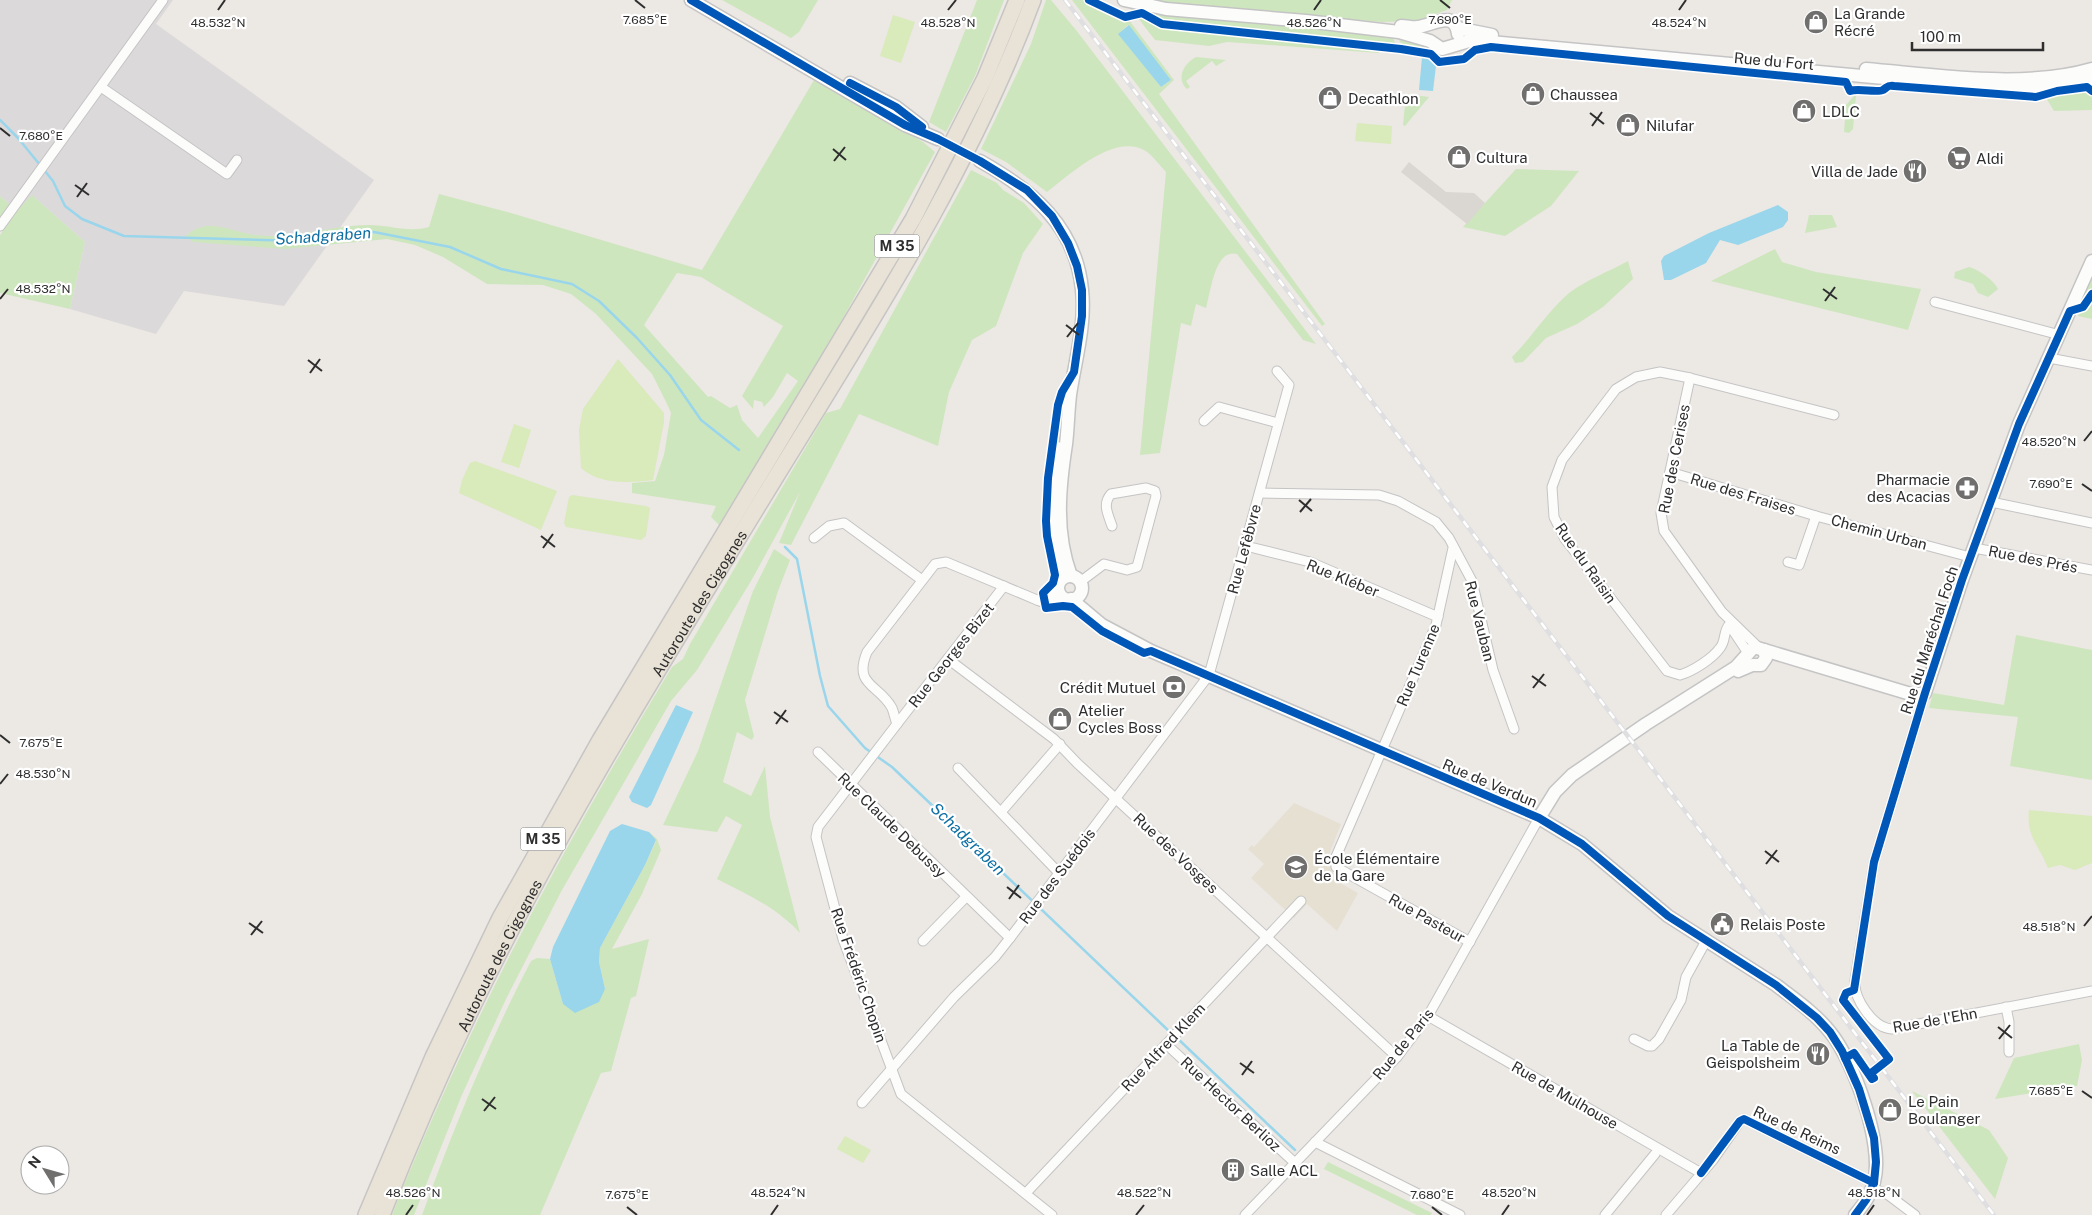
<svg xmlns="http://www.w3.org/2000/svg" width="2092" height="1215" viewBox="0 0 2092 1215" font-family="'Public Sans',sans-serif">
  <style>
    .industrial { fill: #dcd9db }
    .education { fill: #e6e0d3 }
    .green { fill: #cee6be; fill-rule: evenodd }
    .pitch { fill: #d9eabb }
    .plaza { fill: #dad6d2 }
    .water { fill: #99d6ec }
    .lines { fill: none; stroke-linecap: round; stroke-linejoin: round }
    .stream { stroke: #99d6ec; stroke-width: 2.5 }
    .minor-casing { stroke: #c5c4c5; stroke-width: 11 }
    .secondary-casing { stroke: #c5c4c5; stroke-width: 15 }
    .trunk-casing { stroke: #c6c5c4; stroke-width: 18 }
    .minor { stroke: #fcfcfb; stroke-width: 9 }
    .secondary { stroke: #fcfcfb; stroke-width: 12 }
    .trunk { stroke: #e9e2d6; stroke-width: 15 }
    .rail-casing { stroke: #dfdfe1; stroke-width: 4.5 }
    .rail { stroke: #fff; stroke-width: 2.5; stroke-dasharray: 8; stroke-linecap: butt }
    .cycleway-casing { stroke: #fff; stroke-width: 11 }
    .cycleway { stroke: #0057b8; stroke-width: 8 }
    .ticks { fill: none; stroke: #2e2e2e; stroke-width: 2 }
    .labels { text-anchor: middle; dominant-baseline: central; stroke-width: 4.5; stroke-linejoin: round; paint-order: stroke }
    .shield { fill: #fff; stroke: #6d6d6d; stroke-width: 1 }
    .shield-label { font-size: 14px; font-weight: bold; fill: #2e2e2e }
    .poi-label { font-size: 15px; fill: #2e2e2e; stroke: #fff; text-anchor: start }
    .street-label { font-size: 15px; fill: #2e2e2e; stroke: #fff }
    .water-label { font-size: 16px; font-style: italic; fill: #0d6fa3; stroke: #fff }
    .ticks-label { font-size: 12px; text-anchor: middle; fill: #2e2e2e; stroke: #fff; stroke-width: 4.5; stroke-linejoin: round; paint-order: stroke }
  </style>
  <rect width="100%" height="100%" fill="#ece8e4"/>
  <polygon class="industrial" points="0,0 173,0 156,24 374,180 284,306 184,291 156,334 70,309 85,242 33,196 17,211 0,196"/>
  <polygon class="education" points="1294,803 1341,824 1326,862 1333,871 1333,879 1358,893 1337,931 1307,904 1294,918 1251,878 1264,864 1248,849 1252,845 1254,847"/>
  <g class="green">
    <polygon points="722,0 818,0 799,32 791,38"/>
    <polygon points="977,0 1004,0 975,76 946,132 929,122"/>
    <path d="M1046,0H1051L1076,30L1316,344L1303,340L1237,254C1215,248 1211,291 1206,308L1196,304L1191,326L1181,323L1160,453L1140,455L1166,172C1160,166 1154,157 1147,152C1116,131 1071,174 1047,192L1006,162L981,149L1031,44Z"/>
    <path d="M1072,0H1084L1121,20H1129L1174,80L1159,94L1325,324L1322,326ZM1128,25L1171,80L1161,87L1119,34Z"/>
    <polygon points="1150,0 1452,0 1447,10 1416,21 1382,22 1171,4"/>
    <polygon points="1134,6 1393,38 1397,47 1380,45 1379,53 1227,42 1209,46 1155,40 1131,9"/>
    <polygon points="1397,36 1419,39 1442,59 1424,48 1403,47"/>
    <path d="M1196,57L1226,60L1216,66L1212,61L1186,81L1190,87L1187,89C1175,77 1185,63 1196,57Z"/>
    <path d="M814,80L923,142L935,152L838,327L719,525L711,517L716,506L632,493V483L655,481L664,455L671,413L667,404L652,374L596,314L571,294L543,285L487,284L443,257L415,245L387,239L285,249L193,242L186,236C207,216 231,232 255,235C294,240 330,225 369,225C390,225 408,233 429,227L439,194L511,213L702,270ZM677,273L701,277L783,326L742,396L753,409L754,400L762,402L764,407L773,397L787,373L798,381L758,438L742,420L737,405L730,408L711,396L708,397L644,325Z"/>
    <polygon points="2087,90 2092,94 2092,110 2054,111 2045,96"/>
    <polygon points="1406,94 1429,97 1405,126 1403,125"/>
    <polygon points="1854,96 1856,96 1853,129 1849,133 1844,132 1846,105"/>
    <polygon points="1516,169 1579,171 1551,206 1505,236 1463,227"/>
    <path d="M971,170L997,183L1003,190L1024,203L1043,224L1023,253L996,326L972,340L949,392L938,446L859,414L791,545L779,543L800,492L751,581L697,670L671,701L562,890L506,999L461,1097L414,1215H392C469,1021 564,845 672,667L683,659L690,644L826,413L840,409Z"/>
    <polygon points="32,195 85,242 70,309 0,293 0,235 4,229 0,226 0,196 17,211"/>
    <polygon points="1809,215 1832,215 1837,227 1805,233"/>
    <polygon points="1775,249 1782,262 1816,272 1921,289 1908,330 1711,281"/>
    <path d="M1628,261L1633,279L1603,307L1577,324L1546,338L1523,362L1515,363L1512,357C1532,337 1547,312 1569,293C1586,280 1610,271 1628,261Z"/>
    <path d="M1969,267C1978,269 1995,281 1998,289L1988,297L1978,293L1973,284L1954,278L1955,272Z"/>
    <polygon points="2092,273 2092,319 2078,316 2083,305 2078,304"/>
    <path d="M774,549L790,560L778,591L745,700L754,736L752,740L737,732L723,782L751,796L765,766L770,817L800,933C776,907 748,895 717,879L742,825L726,816L717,832L663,825L698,751L753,591Z"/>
    <polygon points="2016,635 2092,650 2092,780 2010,766 2018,717 1929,708 1933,693 2004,705"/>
    <path d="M649,832L657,839L661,850L642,894L612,949L649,939L636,996L631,998L611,1071L601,1073L540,1215H422C454,1128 488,1043 531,961L537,958L550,959L563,1004L605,989L599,962L600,948L645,865L656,841Z"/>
    <polygon points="2079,1044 2082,1060 2077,1086 1995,1099 2014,1058"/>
    <polygon points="1912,1091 1989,1130 2008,1158 1995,1199"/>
    <polygon points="1328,1162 1432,1213 1431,1215 1417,1215 1324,1169"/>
  </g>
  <g class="pitch">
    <polygon points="893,15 915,22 901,63 880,56"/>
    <polygon points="1357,123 1392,126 1391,144 1355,141"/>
    <path d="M618,359L664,413V422L653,480C629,483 600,485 581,468L579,430L583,409Z"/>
    <polygon points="514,424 531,430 519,468 501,462"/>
    <polygon points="475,461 557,491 541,530 459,493 462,480 470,463"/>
    <polygon points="572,495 646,506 650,508 646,536 641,540 566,527 564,523 569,497"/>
    <path d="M2029,810L2092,816V863L2075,870L2060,865L2048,868C2039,845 2026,837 2029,810Z"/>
    <polygon points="845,1136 871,1150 863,1163 837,1149"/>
  </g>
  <polygon class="plaza" points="1409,162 1446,192 1474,193 1485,203 1467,224 1401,172"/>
  <g class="water">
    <polygon points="1129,25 1171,80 1161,87 1118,34"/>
    <polygon points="1422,57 1428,58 1436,66 1433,91 1419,90"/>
    <polygon points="1778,205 1788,212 1788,220 1783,227 1738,245 1720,240 1706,263 1671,280 1664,280 1661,261 1664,256 1709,233"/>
    <polygon points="676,705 693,712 651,805 647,808 632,802 629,797"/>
    <polygon points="622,824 649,832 656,840 645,865 600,948 599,962 605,989 599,1002 575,1013 563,1004 550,959 553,947 610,831"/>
  </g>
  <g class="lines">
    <g class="stream">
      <polyline points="0,120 18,138 53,181 65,206 82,219 124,236 301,241 374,232 450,247 501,269 572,284 599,301 637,338 670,375 701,420 739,450"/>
      <polyline points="785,547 797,559 820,676 828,706 865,748 892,767 1172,1034"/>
      <polyline points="1176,1037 1295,1150"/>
    </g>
    <g class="minor-casing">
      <g id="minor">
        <polyline points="101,87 227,174 237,160"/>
        <polyline points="0,226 163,0"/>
        <polyline points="1935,302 2060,335"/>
        <polyline points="2049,358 2092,366"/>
        <polyline points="1690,378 1661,513 1664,531 1722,612 1758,647"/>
        <polyline points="1204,421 1219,407 1278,423"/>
        <polyline points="1670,472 1816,516 1970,557"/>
        <polyline points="1260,493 1379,495 1398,501 1436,522 1449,538 1472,581 1493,670 1514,729"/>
        <polyline points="1991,502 2092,523"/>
        <polyline points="814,538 829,526 844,523 922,580"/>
        <polyline points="1246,546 1310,562 1438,617"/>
        <polyline points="1453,548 1436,625 1335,859 1336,867 1470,942"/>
        <polyline points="1974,548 2092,570"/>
        <polyline points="1788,562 1799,565 1816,516"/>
        <path d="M1080,582L1104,564L1127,570L1137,567L1156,496L1155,491L1146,488L1111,494C1102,504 1108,514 1112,526"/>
        <polyline points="1058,590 1037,600 1045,603 1064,598"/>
        <path d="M1037,600L946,562L935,564L867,652C853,686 879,684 892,708C894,713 895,719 897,724L818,827L816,837L843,939L901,1094L1052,1215"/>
        <path d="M1729,625C1723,632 1726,641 1720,648C1712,659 1693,671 1680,675L1667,671L1565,539L1554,517L1552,487L1562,460L1616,389L1636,377L1660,372L1690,378L1834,415"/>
        <polyline points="1732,629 1748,653"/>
        <polyline points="948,659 1054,739 1078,764 1397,1057"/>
        <path d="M1925,693L1874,862L1855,980C1853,998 1873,1028 1892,1029L2092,991"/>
        <polyline points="897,724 1004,586"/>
        <polyline points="818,752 1010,938"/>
        <polyline points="958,768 1059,873"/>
        <polyline points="1001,812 1060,744"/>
        <polyline points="923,941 966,897"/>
        <polyline points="2006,1007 2009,1022 2009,1052"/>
        <polyline points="1428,1016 1701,1173"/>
        <polyline points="1634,1039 1648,1046 1652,1046 1659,1039 1681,1000 1686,977 1706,941"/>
        <polyline points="1166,1044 1295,1163"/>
        <polyline points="862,1103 954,997 995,957 1010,938 1209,675 1289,385 1277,371"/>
        <polyline points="1315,1142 1460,1215"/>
        <polyline points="1872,1188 1887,1194 1915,1215"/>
        <polyline points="1026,1193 1301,901"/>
        <polyline points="1245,1215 1397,1057 1428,1016 1539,818"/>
        <polyline points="1605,1215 1655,1154"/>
        <polyline points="1666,1215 1713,1160 1740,1121 1744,1119 1874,1183"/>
      </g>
    </g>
    <g class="secondary-casing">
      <g id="secondary">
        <polyline points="691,0 905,125 938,139"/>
        <polyline points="1124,0 1166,9 1306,21 1399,32 1430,41 1442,49 1469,41 1480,41 1960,85 2048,88 2092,81"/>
        <path d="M1401,26C1407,26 1413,28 1418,27C1433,25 1455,9 1458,34"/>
        <polyline points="1457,28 1492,35"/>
        <path d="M1866,69C1937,75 2023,89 2092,69"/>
        <polyline points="850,83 896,107 922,127"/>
        <path d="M980,161C1032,190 1076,226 1082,290C1086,324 1075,361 1070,395C1068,412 1068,428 1066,444C1059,489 1055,533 1071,576"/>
        <path d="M1057,448C1048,496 1050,532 1062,579"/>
        <circle cx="1070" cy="588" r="12"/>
        <path d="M1071,599L1102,625L1151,651L1539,818L1582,844L1668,916L1776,985C1794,999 1815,1013 1830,1032C1854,1061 1884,1145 1874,1182C1871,1195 1863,1205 1855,1215"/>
        <polyline points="1738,671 1752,665 1761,665 1766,658 1764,650"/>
        <polyline points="1539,818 1555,792 1572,775 1646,724 1736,667 1754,647 1914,695 1925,693 1962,580 2019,424 2092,261"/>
      </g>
    </g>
    <g class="trunk-casing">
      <g id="trunk">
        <polyline points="366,1215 433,1057 500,918 600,740 913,219 985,78 1017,0"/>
        <path id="s1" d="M382,1215C425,1105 474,998 530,894C603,757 685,626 766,493C863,334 968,176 1033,0"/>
      </g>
    </g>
    <use href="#minor" class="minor"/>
    <use href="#secondary" class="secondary"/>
    <use href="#trunk" class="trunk"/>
    <g class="rail-casing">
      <polyline id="rail" points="1065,0 1994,1215"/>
    </g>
    <use href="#rail" class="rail"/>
    <g class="cycleway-casing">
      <g id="cycleway">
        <polyline points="691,0 905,125 938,139 980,161 1027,190 1052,216 1068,243 1077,266 1082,290 1082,316 1074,372 1062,392 1058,405 1048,478 1046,521 1047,536 1055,575 1053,583 1043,593 1046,608 1063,606 1072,607 1102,631 1144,653 1151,651 1539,818 1582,844 1668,916 1776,985 1817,1018 1830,1032 1842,1051 1859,1089 1874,1138 1876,1162 1874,1183 1866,1200 1855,1215"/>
        <path d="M1089,0L1125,17L1142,13L1162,24L1401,49L1431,54L1439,62L1464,59L1475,50L1491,47L1846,82L1850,91C1858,88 1877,93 1883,90C1888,87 1887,85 1894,86L2036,97L2057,91L2087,87L2092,91"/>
        <polyline points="850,83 896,107 922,127"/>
        <polyline points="1845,1058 1854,1053 1872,1079 1874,1078 1870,1074 1889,1059 1843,1000 1846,993 1854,990 1874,862 1925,693 1962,580 2019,424 2070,311 2083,307 2092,294"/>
        <polyline points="1701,1173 1740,1121 1744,1119 1874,1183"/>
      </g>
    </g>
    <use href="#cycleway" class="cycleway"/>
  </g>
  <path class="ticks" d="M635,0L645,8M1440,0L1450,8M218,10L225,0M948,10L956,0M1314,10L1321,0M1679,10L1686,0M1590,113L1604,124M1592,126L1602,112M0,128L10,136M833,149L846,160M834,161L845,147M75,185L89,195M77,197L87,183M1823,289L1837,299M0,299L8,289M1825,301L1835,287M1066,325L1079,335M1067,337L1078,323M308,360L322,371M310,373L320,359M2084,441L2092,431M2082,484L2092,491M1299,500L1312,511M1300,512L1311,499M541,536L555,547M543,548L553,534M1532,676L1546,686M1533,688L1544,674M774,712L788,722M776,724L786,710M0,735L10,743M0,784L8,774M1765,851L1779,862M1766,864L1777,850M1007,887L1021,898M1009,899L1019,885M249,923L263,933M2084,926L2092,916M251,935L262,921M1998,1027L2012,1038M1999,1039L2010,1025M1240,1063L1254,1073M1242,1075L1252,1061M2082,1091L2092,1098M482,1099L496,1109M484,1111L495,1097M627,1207L637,1215M1432,1207L1442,1215M406,1215L413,1205M771,1215L778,1205M1136,1215L1144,1205M1502,1215L1509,1205M1867,1215L1874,1205"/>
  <defs>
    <g id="shop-disc" transform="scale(1.25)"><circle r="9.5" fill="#706f6e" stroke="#fff"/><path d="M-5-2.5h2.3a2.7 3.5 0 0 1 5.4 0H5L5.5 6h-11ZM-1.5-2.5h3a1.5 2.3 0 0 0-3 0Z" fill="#fff"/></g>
    <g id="supermarket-disc" transform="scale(1.25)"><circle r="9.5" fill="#706f6e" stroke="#fff"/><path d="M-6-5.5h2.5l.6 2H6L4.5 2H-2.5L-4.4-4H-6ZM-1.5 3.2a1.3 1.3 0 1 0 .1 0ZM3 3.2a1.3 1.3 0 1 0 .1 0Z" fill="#fff"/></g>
    <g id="restaurant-disc" transform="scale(1.25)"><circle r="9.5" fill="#706f6e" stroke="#fff"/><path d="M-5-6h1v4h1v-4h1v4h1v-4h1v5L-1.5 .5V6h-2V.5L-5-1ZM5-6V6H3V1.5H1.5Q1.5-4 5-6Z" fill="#fff"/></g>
    <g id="pharmacy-disc" transform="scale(1.25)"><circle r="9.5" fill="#706f6e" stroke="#fff"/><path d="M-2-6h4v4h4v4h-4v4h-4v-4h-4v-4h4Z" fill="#fff"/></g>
    <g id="bank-disc" transform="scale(1.25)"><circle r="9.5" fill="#706f6e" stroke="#fff"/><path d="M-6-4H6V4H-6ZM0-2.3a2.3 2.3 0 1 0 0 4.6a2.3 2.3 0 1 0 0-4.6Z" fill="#fff"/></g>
    <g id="school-disc" transform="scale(1.25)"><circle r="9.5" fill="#706f6e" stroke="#fff"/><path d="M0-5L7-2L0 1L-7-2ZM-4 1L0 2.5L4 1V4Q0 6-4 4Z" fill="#fff"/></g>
    <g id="civic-disc" transform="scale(1.25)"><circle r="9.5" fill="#706f6e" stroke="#fff"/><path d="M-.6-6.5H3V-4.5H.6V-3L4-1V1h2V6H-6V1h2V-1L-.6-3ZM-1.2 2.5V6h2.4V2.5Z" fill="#fff"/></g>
    <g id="building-disc" transform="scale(1.25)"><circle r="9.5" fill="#706f6e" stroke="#fff"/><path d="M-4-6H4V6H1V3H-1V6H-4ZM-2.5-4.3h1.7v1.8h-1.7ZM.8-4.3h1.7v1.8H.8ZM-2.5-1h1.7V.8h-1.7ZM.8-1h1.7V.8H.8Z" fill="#fff"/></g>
  </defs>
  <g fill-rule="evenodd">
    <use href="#shop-disc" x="1816" y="22"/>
    <use href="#shop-disc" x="1533" y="94"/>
    <use href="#shop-disc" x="1330" y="98"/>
    <use href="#shop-disc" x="1804" y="111"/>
    <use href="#shop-disc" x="1628" y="125"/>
    <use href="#shop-disc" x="1459" y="157"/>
    <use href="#supermarket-disc" x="1959" y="158"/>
    <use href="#restaurant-disc" x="1915" y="171"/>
    <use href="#pharmacy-disc" x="1967" y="488"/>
    <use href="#bank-disc" x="1174" y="687"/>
    <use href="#shop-disc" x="1060" y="719"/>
    <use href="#school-disc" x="1296" y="867"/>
    <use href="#civic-disc" x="1722" y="924"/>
    <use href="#restaurant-disc" x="1818" y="1054"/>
    <use href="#shop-disc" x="1890" y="1110"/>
    <use href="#building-disc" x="1233" y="1170"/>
  </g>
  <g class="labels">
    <g class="shield">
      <rect x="874.5" y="234.5" width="45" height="23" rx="4"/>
      <rect x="520.5" y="827.5" width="45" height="23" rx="4"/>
    </g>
    <g class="shield-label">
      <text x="897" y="246">M 35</text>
      <text x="543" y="839">M 35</text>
    </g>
    <g class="poi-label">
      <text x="1834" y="13">La Grande<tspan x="1834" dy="17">Récré</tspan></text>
      <text x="1550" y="94">Chaussea</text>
      <text x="1348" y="98">Decathlon</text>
      <text x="1822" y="111">LDLC</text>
      <text x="1646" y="125">Nilufar</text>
      <text x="1476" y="157">Cultura</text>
      <text x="1976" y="158">Aldi</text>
      <text x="1898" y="171" text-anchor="end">Villa de Jade</text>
      <text x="1950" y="479" text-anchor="end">Pharmacie<tspan x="1950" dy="17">des Acacias</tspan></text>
      <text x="1156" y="687" text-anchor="end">Crédit Mutuel</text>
      <text x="1078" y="710">Atelier<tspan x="1078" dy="17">Cycles Boss</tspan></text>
      <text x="1314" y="858">École Élémentaire<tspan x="1314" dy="17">de la Gare</tspan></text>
      <text x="1740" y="924">Relais Poste</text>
      <text x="1800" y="1045" text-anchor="end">La Table de<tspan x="1800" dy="17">Geispolsheim</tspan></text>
      <text x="1908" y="1101">Le Pain<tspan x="1908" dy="17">Boulanger</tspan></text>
      <text x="1250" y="1170">Salle ACL</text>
    </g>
    <g class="street-label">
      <text transform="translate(1774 61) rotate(5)">Rue du Fort</text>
      <text transform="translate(1674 459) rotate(-79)">Rue des Cerises</text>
      <text transform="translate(1743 494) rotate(17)">Rue des Fraises</text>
      <text transform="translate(1879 532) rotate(15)">Chemin Urban</text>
      <text transform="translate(1244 549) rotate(-75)">Rue Lefèbvre</text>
      <text transform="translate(2033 559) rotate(11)">Rue des Prés</text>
      <text transform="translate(1586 563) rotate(55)">Rue du Raisin</text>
      <text transform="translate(1343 578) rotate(22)">Rue Kléber</text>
      <text stroke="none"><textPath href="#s1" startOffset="690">Autoroute des Cigognes</textPath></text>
      <text transform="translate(1480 621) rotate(76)">Rue Vauban</text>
      <text transform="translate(1929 640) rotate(-72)">Rue du Maréchal Foch</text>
      <text transform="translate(951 655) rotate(-52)">Rue Georges Bizet</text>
      <text transform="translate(1418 665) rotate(-67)">Rue Turenne</text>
      <text transform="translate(1490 783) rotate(23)">Rue de Verdun</text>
      <text transform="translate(892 825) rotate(44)">Rue Claude Debussy</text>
      <text transform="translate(1176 853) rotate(43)">Rue des Vosges</text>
      <text transform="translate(1057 876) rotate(-53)">Rue des Suédois</text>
      <text transform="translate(1427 918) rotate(29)">Rue Pasteur</text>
      <text stroke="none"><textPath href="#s1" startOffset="285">Autoroute des Cigognes</textPath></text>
      <text transform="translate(859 975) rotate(71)">Rue Frédéric Chopin</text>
      <text transform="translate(1935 1020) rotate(-10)">Rue de l'Ehn</text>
      <text transform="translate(1403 1044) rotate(-51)">Rue de Paris</text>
      <text transform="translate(1163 1047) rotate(-47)">Rue Alfred Klem</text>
      <text transform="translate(1565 1095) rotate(30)">Rue de Mulhouse</text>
      <text transform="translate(1231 1104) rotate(43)">Rue Hector Berlioz</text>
      <text transform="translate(1797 1130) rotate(25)">Rue de Reims</text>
    </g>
    <g class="water-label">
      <text transform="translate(323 236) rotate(-4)">Schadgraben</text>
      <text transform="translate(968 839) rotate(44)">Schadgraben</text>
    </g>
  </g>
  <g class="ticks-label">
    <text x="645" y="24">7.685°E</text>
    <text x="1450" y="24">7.690°E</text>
    <text x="218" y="27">48.532°N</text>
    <text x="948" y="27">48.528°N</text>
    <text x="1314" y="27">48.526°N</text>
    <text x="1679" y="27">48.524°N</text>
    <text x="41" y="140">7.680°E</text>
    <text x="43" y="293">48.532°N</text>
    <text x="2049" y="446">48.520°N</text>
    <text x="2051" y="488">7.690°E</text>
    <text x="41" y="747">7.675°E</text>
    <text x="43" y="778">48.530°N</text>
    <text x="2049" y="931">48.518°N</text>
    <text x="2051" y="1095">7.685°E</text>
    <text x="413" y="1197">48.526°N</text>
    <text x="778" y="1197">48.524°N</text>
    <text x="1144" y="1197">48.522°N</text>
    <text x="1509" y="1197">48.520°N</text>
    <text x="1874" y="1197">48.518°N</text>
    <text x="627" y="1199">7.675°E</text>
    <text x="1432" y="1199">7.680°E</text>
  </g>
  <g transform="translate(45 1170) rotate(307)"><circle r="24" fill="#ffffff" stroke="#ababab"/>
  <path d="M0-4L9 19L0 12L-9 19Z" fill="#706f6e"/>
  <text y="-8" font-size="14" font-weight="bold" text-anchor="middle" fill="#2e2e2e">N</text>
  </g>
  <path d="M1912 42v8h131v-8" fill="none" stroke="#2e2e2e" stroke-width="2.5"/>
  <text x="1920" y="42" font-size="15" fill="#2e2e2e" stroke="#ffffff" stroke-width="4" paint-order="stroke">100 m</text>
</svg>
